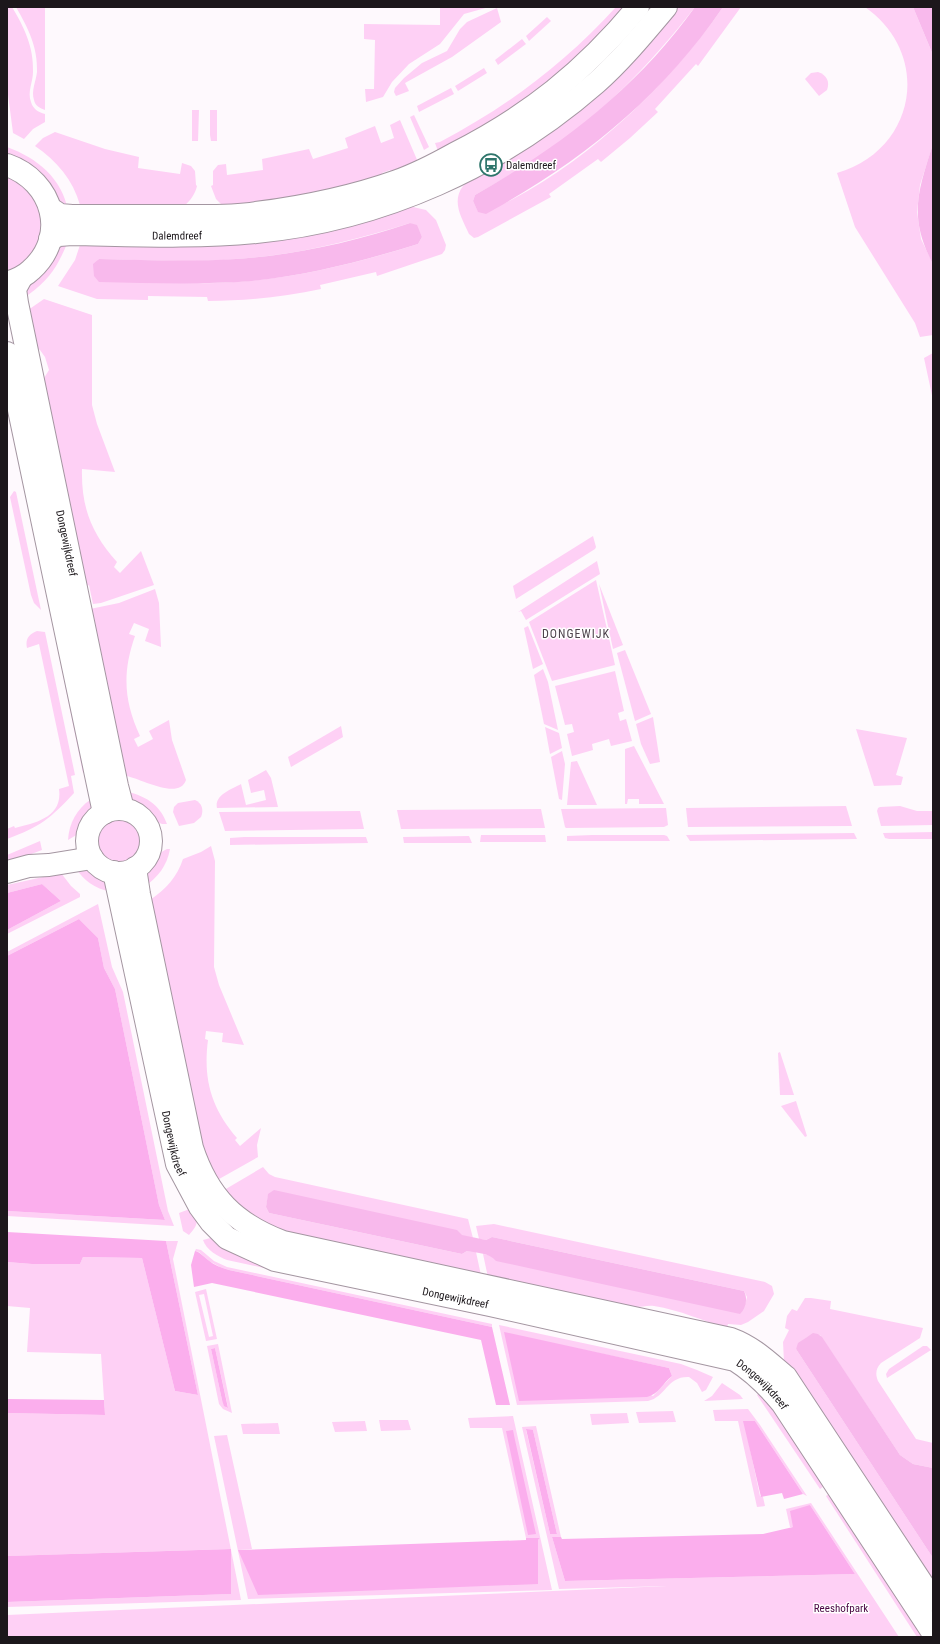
<svg xmlns="http://www.w3.org/2000/svg" width="940" height="1644" viewBox="0 0 940 1644" font-family="'Roboto Condensed',sans-serif">
  <style>
    .green { fill: #fed0f5; fill-rule: evenodd }
    .forest { fill: #fbaeed }
    .water { fill: #f8b9ec }
    .lines { fill: none; stroke-linecap: round; stroke-linejoin: round }
    .minor-casing { stroke: #a496a1; stroke-width: 24 }
    .minor { stroke: #fff; stroke-width: 22 }
    .labels { text-anchor: middle; dominant-baseline: central; stroke-width: 3; stroke-linejoin: round; paint-order: stroke }
    .poi-label { font-size: 11px; fill: #1c171b; stroke: #fff; text-anchor: start }
    .street-label { font-size: 11px; fill: #1c171b; stroke: #fff }
    .park-label { font-size: 11px; fill: #4a0643; stroke: #fff }
    .neighbourhood-label { font-size: 12px; letter-spacing: 1px; fill: #50444e; stroke: #fff }
  </style>
  <rect width="100%" height="100%" fill="#fef9fd"/>
  <g class="green">
    <path d="M7,7H12C24,27 34,47 33,72C33,82 27,92 31,102C33,109 38,112 45,114V122L33,129L24,139L13,133L7,87Z"/>
    <path d="M16,7H45V110C40,108 35,106 34,100C31,91 36,81 37,72C38,47 28,28 16,7Z"/>
    <polygon points="440,7 489,7 464,14 440,44 409,64 392,82 383,97 366,102 365,89 374,89 375,40 364,39 364,24 440,25"/>
    <path d="M616,7H633L571,71L439,154L435,143L440,142C508,106 564,64 616,7Z"/>
    <path d="M669,7H695C650,65 599,117 538,158C517,171 496,183 475,195L473,201L478,211C489,207 503,205 513,199C593,157 672,81 723,7H741L698,66L696,64L655,109L658,112L630,138L601,162L598,159L549,194L551,197L478,237L474,238L469,234C462,218 451,202 463,186Z"/>
    <path d="M865,7H913L933,55V144L920,185L917,212L921,239L933,264V335L920,337L915,323L855,227L837,173C916,150 933,55 865,7Z"/>
    <polygon points="497,8 501,22 452,57 405,83 409,91 396,96 394,92 395,88 404,78 422,63 447,51 460,29 467,22"/>
    <polygon points="547,17 551,21 529,41 526,36"/>
    <polygon points="522,39 526,44 498,65 495,60"/>
    <polygon points="484,68 487,73 458,91 455,86"/>
    <path d="M818,72C827,75 830,82 827,90L819,96L805,79L811,73Z"/>
    <polygon points="451,88 454,94 419,112 417,106"/>
    <polygon points="192,110 199,110 198,141 192,141"/>
    <polygon points="210,110 217,110 217,141 211,141 210,135"/>
    <polygon points="414,115 429,147 424,150 410,117"/>
    <polygon points="400,120 418,162 391,172 390,170 382,173 383,176 315,200 223,206 216,199 211,186 213,185 213,171 218,165 226,164 227,175 263,170 262,159 309,149 313,159 348,148 345,138 375,126 381,143 394,138 390,125"/>
    <path d="M55,132L105,149L139,157L138,168L180,174L182,163L191,166L195,171L196,185L197,186C195,194 191,200 184,206L80,205C73,180 57,161 35,146L43,138Z"/>
    <path d="M7,147C37,158 62,178 68,211L7,158Z"/>
    <polygon points="7,174 21,181 41,209 42,236 29,261 7,274"/>
    <path d="M413,207L426,210L436,220L446,245L445,250L442,254L377,276L376,272L320,285L321,289C284,297 246,301 208,301L207,297L148,296V300L97,299L58,286L75,260L82,239ZM410,223L417,227L422,237L418,244C345,267 269,285 191,283C159,282 126,278 94,275V266L99,259C145,260 191,263 236,259C296,255 353,241 410,223Z"/>
    <path d="M68,241C58,266 50,279 28,295L25,297L21,294L55,249Z"/>
    <path d="M44,299L92,315V405L97,424L115,472L82,469C81,508 92,534 117,562L114,567L120,573L141,551L154,585L101,603L93,604L89,585L87,586L84,574L77,559H74L23,310L31,308ZM31,344L40,350L45,357L49,370L41,383Z"/>
    <polygon points="933,353 933,400 924,358"/>
    <polygon points="14,491 16,492 41,610 34,603 31,595 10,497"/>
    <polygon points="593,536 596,547 595,549 516,599 513,586"/>
    <polygon points="597,561 600,574 526,620 521,611 518,612"/>
    <polygon points="596,580 615,665 552,681 529,622"/>
    <polygon points="599,584 623,645 613,649"/>
    <path d="M155,589L159,603L161,647L145,641L149,629L134,623L129,634L135,636C122,673 124,701 140,736L134,739L138,747L153,739L149,731L169,720L172,740L186,780C179,801 140,778 126,776L90,609L119,603Z"/>
    <polygon points="528,626 543,664 533,669 524,628"/>
    <path d="M37,631L45,632L75,775L71,776L74,793C51,818 40,827 7,839V829L14,826L15,828C36,823 63,817 59,789L69,786L39,644L27,648C25,639 29,634 37,631Z"/>
    <polygon points="57,639 91,771 83,773 56,641"/>
    <polygon points="625,650 651,714 635,721 617,653"/>
    <polygon points="543,669 548,682 558,730 544,724 534,675"/>
    <polygon points="615,671 624,711 618,713 620,721 626,719 632,741 611,746 609,739 592,744 593,750 572,756 567,734 574,732 572,724 565,725 555,686"/>
    <polygon points="653,717 660,762 650,764 641,744 636,724"/>
    <polygon points="341,726 343,737 291,767 288,757"/>
    <polygon points="545,727 559,733 562,748 550,754"/>
    <polygon points="856,729 907,738 896,775 903,777 901,785 874,786"/>
    <polygon points="634,746 664,804 639,804 639,799 628,799 627,804 625,804 625,749"/>
    <polygon points="562,751 565,764 562,800 559,799 551,757"/>
    <polygon points="577,761 597,805 567,805 571,762"/>
    <path d="M266,770L271,778L278,807L217,808C214,795 232,789 241,784L246,805L266,800L264,790L251,793L248,780Z"/>
    <path d="M124,791C144,795 160,804 167,824H162L155,821L143,810L132,804Z"/>
    <path d="M90,800L94,809L78,834L68,840C69,823 77,809 90,800Z"/>
    <path d="M195,800C202,803 204,810 201,817L194,823L179,826L173,812L174,807L178,803Z"/>
    <polygon points="846,806 852,826 688,827 686,808"/>
    <polygon points="900,806 917,811 933,811 933,825 881,826 877,811 878,808 880,807"/>
    <polygon points="666,808 668,825 664,827 566,828 565,827 561,809"/>
    <polygon points="541,809 545,828 401,829 397,810"/>
    <polygon points="360,811 364,829 225,831 219,812"/>
    <circle cx="120" cy="842" r="23"/>
    <polygon points="933,832 933,839 889,839 885,838 883,833"/>
    <polygon points="854,833 857,839 690,841 686,835"/>
    <polygon points="481,835 545,835 546,842 480,842"/>
    <polygon points="592,835 664,835 667,836 670,841 567,841 567,836"/>
    <polygon points="469,836 472,843 404,843 403,837"/>
    <polygon points="244,837 366,837 368,843 230,845 230,838"/>
    <polygon points="40,841 42,850 7,863 7,855"/>
    <path d="M211,846L215,861L214,967L219,985L244,1045L222,1042L223,1033L206,1031L205,1039L208,1040C203,1079 211,1108 237,1138L235,1140L240,1146L261,1128L257,1145L258,1157L212,1183L209,1178L150,900C166,889 177,877 183,859L201,852Z"/>
    <path d="M167,849H170C167,866 158,877 144,887C146,871 151,856 167,849Z"/>
    <path d="M75,867L90,869L105,878L111,892C94,888 84,881 75,867Z"/>
    <polygon points="61,873 71,886 80,894 80,897 7,934 7,930 61,901 42,884 7,893 7,885"/>
    <polygon points="98,904 112,967 123,992 168,1211 174,1226 7,1216 7,1211 165,1220 159,1205 115,989 104,968 98,938 79,919 7,956 7,952"/>
    <polygon points="780,1052 794,1095 780,1095 778,1053"/>
    <polygon points="796,1101 807,1136 805,1137 781,1106"/>
    <polygon points="263,1167 269,1174 275,1177 468,1219 473,1238 268,1196 266,1207 269,1213 462,1254 467,1251 476,1252 482,1280 288,1239 219,1193"/>
    <path d="M195,1207C198,1221 199,1224 189,1235L183,1231L179,1213Z"/>
    <path d="M494,1224L765,1282L772,1286L774,1294L764,1311L748,1322L741,1325L728,1324L727,1328C703,1321 680,1310 654,1306C648,1305 642,1307 636,1307L634,1313L489,1282L483,1254L744,1308L747,1297L744,1291L492,1237L486,1240L479,1239L476,1226Z"/>
    <path d="M214,1237L489,1310L490,1317L227,1260C219,1257 206,1250 203,1240Z"/>
    <polygon points="166,1241 178,1241 173,1259 241,1600 7,1607 7,1602 231,1594 230,1549 7,1556 7,1413 105,1415 101,1354 27,1352 30,1308 7,1306 7,1262 32,1264 80,1264 83,1257 142,1258 175,1391 198,1395"/>
    <polygon points="196,1249 201,1250 214,1261 227,1267 492,1324 492,1327 229,1270 220,1267 209,1261 199,1252 195,1251"/>
    <path d="M206,1289L217,1339L206,1341L195,1292ZM204,1294L213,1336L209,1337L199,1295Z"/>
    <path d="M805,1298H811L831,1301L830,1309L923,1328L920,1338L881,1363C876,1368 875,1374 878,1381L916,1439L933,1443V1468L913,1464L900,1455L820,1335C809,1333 801,1340 796,1349L933,1558V1589L784,1362L783,1342L789,1330L785,1328L787,1316L792,1309L797,1311Z"/>
    <path d="M499,1325L681,1364L697,1370L713,1377L706,1390L702,1392L697,1383L689,1377C667,1376 666,1397 648,1401L517,1405ZM504,1333L669,1368L672,1376L653,1396Z"/>
    <path d="M218,1344L232,1413L223,1409L219,1404L207,1346ZM215,1348L228,1407L227,1408L222,1400L211,1349Z"/>
    <polygon points="923,1346 927,1346 931,1350 887,1378 886,1374 889,1369"/>
    <polygon points="722,1383 740,1395 743,1399 704,1401 712,1396"/>
    <polygon points="764,1388 830,1482 820,1489 757,1395"/>
    <polygon points="748,1409 760,1425 807,1496 803,1494 755,1421 744,1421 760,1496 763,1497 765,1506 757,1507 738,1421 715,1421 713,1410"/>
    <polygon points="673,1411 676,1422 639,1423 636,1412"/>
    <polygon points="627,1413 629,1423 592,1425 590,1414"/>
    <polygon points="513,1416 552,1590 248,1599 214,1436 227,1435 252,1549 238,1550 538,1584 538,1540 540,1538 526,1538 502,1428 470,1428 468,1418"/>
    <polygon points="379,1420 408,1420 411,1430 381,1431"/>
    <polygon points="365,1421 367,1431 335,1432 332,1422"/>
    <polygon points="278,1423 280,1434 243,1434 241,1424"/>
    <path d="M536,1426L561,1537H552L565,1581L855,1574L810,1505L793,1527H790L786,1509L811,1503L899,1637H7V1615L667,1586L559,1589L522,1427ZM526,1430H533L557,1534H550Z"/>
    <polygon points="835,1490 931,1637 917,1637 826,1496"/>
  </g>
  <g class="forest">
    <polygon points="42,884 61,901 7,930 7,893"/>
    <polygon points="79,919 98,938 104,968 115,989 159,1205 165,1220 7,1211 7,956"/>
    <polygon points="7,1232 166,1241 198,1395 175,1391 142,1258 83,1257 80,1264 32,1264 7,1262"/>
    <path d="M195,1251C200,1252 203,1256 208,1260C214,1265 222,1268 229,1270L492,1327L510,1405H496L481,1340L212,1283L194,1287L191,1265Z"/>
    <path d="M504,1332L669,1368L672,1376C663,1383 659,1394 647,1397L519,1401Z"/>
    <polygon points="215,1348 228,1408 224,1406 222,1400 211,1349"/>
    <polygon points="7,1399 104,1400 105,1415 7,1413"/>
    <polygon points="743,1421 755,1421 803,1494 784,1499 782,1493 761,1497"/>
    <polygon points="526,1429 533,1430 557,1534 550,1534"/>
    <polygon points="513,1430 515,1440 536,1534 528,1535 506,1431"/>
    <polygon points="810,1505 855,1574 565,1581 552,1537 561,1537 562,1539 763,1534 793,1527 790,1511"/>
    <polygon points="526,1538 540,1538 538,1540 538,1584 258,1595 238,1550 526,1540"/>
    <polygon points="231,1549 231,1594 7,1602 7,1556"/>
  </g>
  <g class="water">
    <path d="M695,7H723C661,98 581,162 486,214L478,212L473,201L475,195C560,147 638,87 695,7Z"/>
    <polygon points="913,7 933,7 933,55"/>
    <path d="M933,144V264C908,217 918,191 933,144Z"/>
    <path d="M410,223L417,225L422,237L418,244C363,261 309,275 252,281C201,285 150,283 99,282L94,276L93,264L99,259C145,260 190,262 236,259C296,255 353,242 410,223Z"/>
    <path d="M274,1190L457,1230L462,1235L486,1240L492,1237L744,1291C748,1299 746,1308 740,1314L496,1261C489,1253 478,1253 467,1251L462,1254L269,1213L266,1207L268,1194Z"/>
    <polygon points="813,1333 818,1334 822,1337 900,1455 913,1464 933,1468 933,1558 796,1349 798,1343"/>
  </g>
  <g class="lines">
    <g class="minor-casing">
      <g id="minor">
        <path d="M7,165C53,181 69,236 31,270C24,277 16,280 7,283"/>
        <path d="M51,209L60,215L72,216C108,216 144,216 180,216C205,216 231,217 256,213C303,207 352,197 397,181C417,174 436,164 454,154C529,116 584,72 638,7"/>
        <path id="s1" d="M50,239L59,235L72,234C133,235 195,238 256,232C382,220 501,166 596,83C621,61 644,33 666,7"/>
        <path id="s2" d="M21,278L15,289L17,303L117,786L123,809"/>
        <path d="M7,353C38,507 73,659 104,813"/>
        <circle cx="119" cy="841" r="32"/>
        <path d="M135,868L139,894L192,1148C208,1197 235,1224 283,1242L731,1339C753,1347 768,1362 786,1377L933,1600"/>
        <polyline points="7,872 29,866 49,865 92,858"/>
        <path id="s3" d="M114,872L177,1164L200,1207L211,1222L227,1238L275,1260L490,1305L735,1360C754,1372 768,1386 782,1403L933,1633"/>
      </g>
    </g>
    <use href="#minor" class="minor"/>
  </g>
  <defs>
    <g id="bus-ring" transform="scale(1.15)"><circle r="9.5" fill="#fff" stroke="#2e756b" stroke-width="1.5"/><path d="M-5-6H5V4H4V6H2V4H-2V6H-4V4H-5ZM-3.5-4V0h7V-4ZM-3.5 1.2v1.5H-2V1.2ZM2 1.2v1.5H3.5V1.2Z" fill="#2e756b"/></g>
  </defs>
  <g fill-rule="evenodd">
    <use href="#bus-ring" x="491" y="165"/>
  </g>
  <g class="labels">
    <g class="poi-label">
      <text x="506" y="165">Dalemdreef</text>
    </g>
    <g class="street-label">
      <text stroke="none"><textPath href="#s1" startOffset="128">Dalemdreef</textPath></text>
      <text stroke="none"><textPath href="#s2" startOffset="272">Dongewijkdreef</textPath></text>
      <text stroke="none"><textPath href="#s3" startOffset="278">Dongewijkdreef</textPath></text>
      <text stroke="none"><textPath href="#s3" startOffset="626">Dongewijkdreef</textPath></text>
      <text stroke="none"><textPath href="#s3" startOffset="949">Dongewijkdreef</textPath></text>
    </g>
    <g class="park-label">
      <text x="841" y="1608">Reeshofpark</text>
    </g>
    <g class="neighbourhood-label">
      <text x="576" y="634">DONGEWIJK</text>
    </g>
  </g>
  <rect width="940" height="1644" fill="none" stroke="#1c171b" stroke-width="16"/>
</svg>
